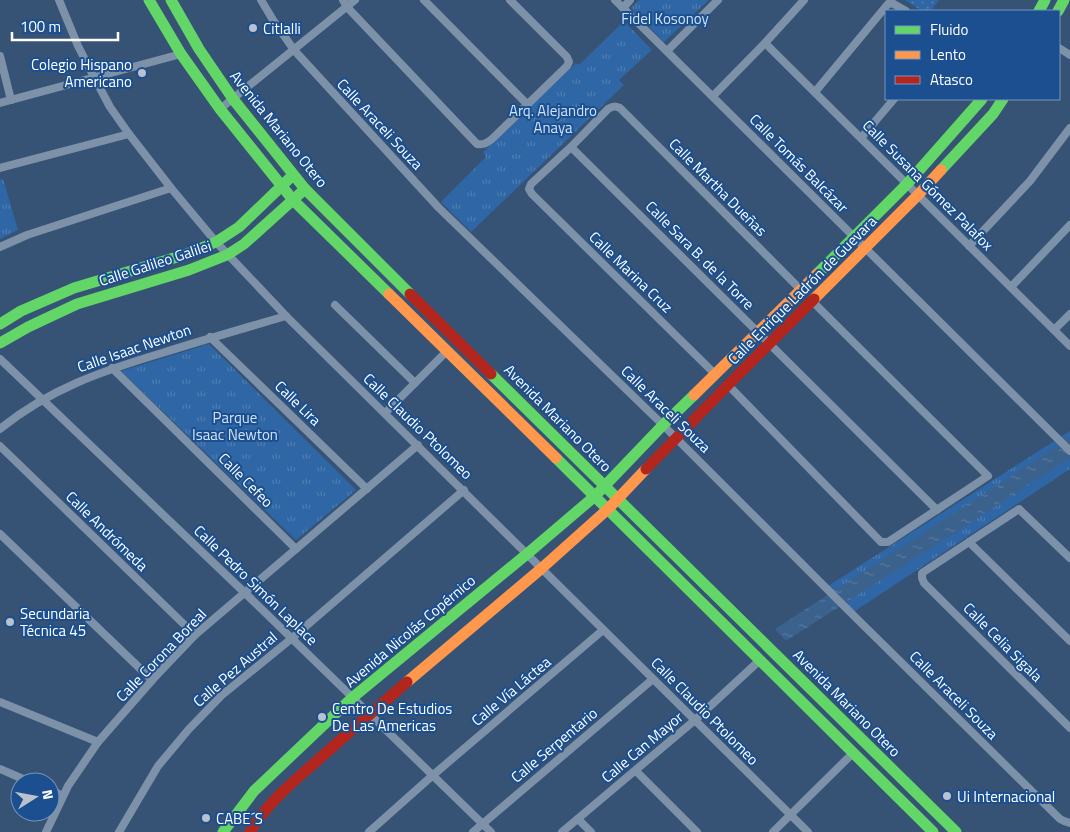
<svg xmlns="http://www.w3.org/2000/svg" width="1070" height="832" viewBox="0 0 1070 832" font-family="'Titillium Web',sans-serif">
  <style>
    .park { fill: url(#park-tufts) }
    .garden { fill: url(#garden-dots) }
    .water { fill: url(#water-ripples) }
    .lines { fill: none; stroke-linecap: round; stroke-linejoin: round }
    .street { stroke: #7d92a8; stroke-width: 8 }
    .fast { stroke: #63d668; stroke-width: 11 }
    .slow { stroke: #ff974d; stroke-width: 11 }
    .jam { stroke: #b3261e; stroke-width: 11 }
    .poi-dot { fill: #b9c2ce; stroke: #1b4f8f; stroke-width: 2 }
    .labels { text-anchor: middle; dominant-baseline: central; stroke-width: 4; stroke-linejoin: round; paint-order: stroke }
    .park-label { font-size: 15px; fill: #cfe3fa; stroke: #1b4f8f }
    .poi-label { font-size: 15px; fill: #fff; stroke: #1b4f8f; text-anchor: start }
    .street-label { font-size: 15px; fill: #fff; stroke: #1b4f8f }
  </style>
  <defs>
    <pattern id="park-tufts" width="24" height="20" patternUnits="userSpaceOnUse" patternTransform="scale(1.25)"><rect width="24" height="20" fill="#2f66a5"/><path d="M3 7l-1-3M5 7V3M7 7l1-3M15 17l-1-3M17 17v-4M19 17l1-3" fill="none" stroke="#4e7db2"/></pattern>
    <pattern id="garden-dots" width="8" height="8" patternUnits="userSpaceOnUse" patternTransform="scale(1.25)"><rect width="8" height="8" fill="#2f66a5"/><path d="M2 2h.1M6 6h.1" fill="none" stroke="#4e7db2" stroke-width="1.8" stroke-linecap="round"/></pattern>
    <pattern id="water-ripples" width="26" height="14" patternUnits="userSpaceOnUse" patternTransform="scale(1.25)"><rect width="26" height="14" fill="#3b618d"/><path d="M2 4q2-2 4 0t4 0M15 11q2-2 4 0t4 0" fill="none" stroke="#58799e"/></pattern>
  </defs>
  <rect width="100%" height="100%" fill="#365274"/>
  <g class="park">
    <polygon points="639,0 709,0 664,42 631,8"/>
    <polygon points="624,21 652,50 619,80 624,85 471,232 441,202 486,157 483,152 576,63 579,65"/>
    <polygon points="3,179 18,230 0,239 0,180"/>
    <polygon points="209,344 356,490 296,540 121,371"/>
    <polygon points="1070,431 1070,469 852,613 828,586"/>
  </g>
  <polygon class="garden" points="905,0 939,0 931,11 922,11"/>
  <polygon class="water" points="1070,438 1070,458 1058,466 786,641 775,629"/>
  <g class="lines">
    <g class="street">
      <polyline points="59,0 78,46 94,77 110,107 129,134 171,188 216,242 286,316 808,832"/>
      <polyline points="261,0 273,20 294,50 439,208 663,425 847,609 1060,819 1064,821 1070,823"/>
      <path d="M343,0L347,7L477,144C484,145 487,143 492,139L567,66L569,62L567,57L510,0"/>
      <polyline points="424,0 527,104"/>
      <polyline points="615,0 1070,451"/>
      <polyline points="623,8 630,0"/>
      <polyline points="765,43 1070,346"/>
      <polyline points="1059,48 1070,55"/>
      <polyline points="667,51 718,0"/>
      <polyline points="0,56 11,100"/>
      <polyline points="815,92 888,4 892,3 906,11"/>
      <polyline points="713,96 765,43 804,0"/>
      <polyline points="0,103 181,54"/>
      <polyline points="220,109 355,0"/>
      <polyline points="861,138 894,99"/>
      <polyline points="571,147 937,510"/>
      <polyline points="0,168 129,134"/>
      <polyline points="969,246 1030,181 1070,128"/>
      <polyline points="0,247 27,235 171,188"/>
      <polyline points="1011,287 1070,225"/>
      <polyline points="335,305 415,383"/>
      <polyline points="1054,330 1070,314"/>
      <polyline points="210,337 367,489"/>
      <polyline points="0,359 245,593 491,832"/>
      <polyline points="112,368 296,549"/>
      <path d="M715,374L532,194L529,189L531,184L571,147L608,109C613,106 615,106 620,108L801,290"/>
      <polyline points="728,385 881,542 888,542 988,476 812,301"/>
      <polyline points="385,413 447,351"/>
      <path d="M0,429C49,389 102,371 162,353C203,340 245,328 286,316"/>
      <polyline points="0,446 195,635"/>
      <polyline points="0,534 152,680"/>
      <polyline points="969,542 1070,641"/>
      <polyline points="1070,558 1019,509 922,573 922,578 924,583 1070,728"/>
      <polyline points="0,702 98,742"/>
      <polyline points="0,769 30,782"/>
      <polyline points="636,771 697,832"/>
      <polyline points="50,790 63,796"/>
      <polyline points="578,819 591,832"/>
      <polyline points="46,832 68,786 98,742 154,678 195,635 418,445"/>
      <polyline points="119,832 158,766 189,729 222,695 291,639 464,490"/>
      <polyline points="369,832 432,776 603,630"/>
      <polyline points="473,832 653,679"/>
      <polyline points="562,832 695,720 760,660"/>
      <polyline points="773,832 853,753"/>
    </g>
    <g class="fast">
      <polyline points="149,0 181,54 220,109 293,200 389,294"/>
      <polyline points="171,0 199,49 233,99 305,189 410,294"/>
      <polyline points="1039,11 1045,0"/>
      <polyline points="1058,11 1064,0"/>
      <polyline points="941,170 993,114 1003,99"/>
      <polyline points="817,274 907,184 982,99"/>
      <polyline points="0,324 21,311 74,288 184,255 216,242 239,227 293,175"/>
      <polyline points="0,343 28,327 77,304 189,270 227,255 244,244 305,189"/>
      <polyline points="491,374 956,832"/>
      <polyline points="556,458 933,832"/>
      <polyline points="223,832 254,791 352,698 527,554 595,496 663,425 694,395"/>
    </g>
    <g class="slow">
      <polyline points="389,294 556,458"/>
      <polyline points="814,299 918,195 941,170"/>
      <polyline points="694,395 817,274"/>
      <polyline points="407,682 542,568 608,509 646,469"/>
    </g>
    <g class="jam">
      <polyline points="410,294 491,374"/>
      <polyline points="646,469 728,385 814,299"/>
      <path d="M250,832C267,803 293,782 318,760C347,734 377,708 407,682"/>
    </g>
  </g>
  <g class="poi-dot">
    <circle cx="253" cy="28" r="5"/>
    <circle cx="142" cy="73" r="5"/>
    <circle cx="10" cy="622" r="5"/>
    <circle cx="322" cy="717" r="5"/>
    <circle cx="947" cy="796" r="5"/>
    <circle cx="206" cy="818" r="5"/>
  </g>
  <g class="labels">
    <g class="park-label">
      <text x="665" y="18">Fidel Kosonoy</text>
      <text x="553" y="110">Arq. Alejandro<tspan x="553" dy="17">Anaya</tspan></text>
      <text x="235" y="417">Parque<tspan x="235" dy="17">Isaac Newton</tspan></text>
    </g>
    <g class="poi-label">
      <text x="263" y="28">Citlalli</text>
      <text x="132" y="64" text-anchor="end">Colegio Hispano<tspan x="132" dy="17">Americano</tspan></text>
      <text x="20" y="613">Secundaria<tspan x="20" dy="17">Técnica 45</tspan></text>
      <text x="332" y="708">Centro De Estudios<tspan x="332" dy="17">De Las Americas</tspan></text>
      <text x="957" y="796">Ui Internacional</text>
      <text x="216" y="818">CABE´S</text>
    </g>
    <g class="street-label">
      <text transform="translate(380 124) rotate(47)">Calle Araceli Souza</text>
      <text transform="translate(279 129) rotate(51)">Avenida Mariano Otero</text>
      <text transform="translate(799 163) rotate(45)">Calle Tomás Balcázar</text>
      <text transform="translate(928 185) rotate(45)">Calle Susana Gómez Palafox</text>
      <text transform="translate(718 187) rotate(45)">Calle Martha Dueñas</text>
      <text transform="translate(700 255) rotate(45)">Calle Sara B. de la Torre</text>
      <text transform="translate(155 263) rotate(-18)">Calle Galileo Galilei</text>
      <text transform="translate(631 272) rotate(44)">Calle Marina Cruz</text>
      <text transform="translate(802 290) rotate(-45)">Calle Enrique Ladrón de Guevara</text>
      <text transform="translate(134 348) rotate(-19)">Calle Isaac Newton</text>
      <text transform="translate(298 403) rotate(44)">Calle Lira</text>
      <text transform="translate(666 409) rotate(44)">Calle Araceli Souza</text>
      <text transform="translate(558 418) rotate(45)">Avenida Mariano Otero</text>
      <text transform="translate(418 426) rotate(44)">Calle Claudio Ptolomeo</text>
      <text transform="translate(246 480) rotate(45)">Calle Cefeo</text>
      <text transform="translate(107 531) rotate(44)">Calle Andrómeda</text>
      <text transform="translate(256 585) rotate(44)">Calle Pedro Simón Laplace</text>
      <text transform="translate(410 631) rotate(-40)">Avenida Nicolás Copérnico</text>
      <text transform="translate(1003 642) rotate(45)">Calle Celia Sigala</text>
      <text transform="translate(161 655) rotate(-46)">Calle Corona Boreal</text>
      <text transform="translate(235 669) rotate(-41)">Calle Pez Austral</text>
      <text transform="translate(511 691) rotate(-40)">Calle Vía Láctea</text>
      <text transform="translate(954 695) rotate(45)">Calle Araceli Souza</text>
      <text transform="translate(847 703) rotate(45)">Avenida Mariano Otero</text>
      <text transform="translate(705 711) rotate(45)">Calle Claudio Ptolomeo</text>
      <text transform="translate(554 745) rotate(-40)">Calle Serpentario</text>
      <text transform="translate(642 747) rotate(-40)">Calle Can Mayor</text>
    </g>
  </g>
  <rect x="885" y="10" width="175" height="90" fill="#1b4f8f" stroke="#7695bc"/>
  <rect x="895" y="26" width="25" height="8" fill="#63d668" stroke="#7695bc"/>
  <text x="930" y="35" font-size="15" fill="#ffffff">Fluido</text>
  <rect x="895" y="51" width="25" height="8" fill="#ff974d" stroke="#7695bc"/>
  <text x="930" y="60" font-size="15" fill="#ffffff">Lento</text>
  <rect x="895" y="76" width="25" height="8" fill="#b3261e" stroke="#7695bc"/>
  <text x="930" y="85" font-size="15" fill="#ffffff">Atasco</text>
  <g transform="translate(35 797) rotate(79)"><circle r="24" fill="#1b4f8f" stroke="#7695bc"/>
  <path d="M0-4L9 19L0 12L-9 19Z" fill="#b9c2ce"/>
  <text y="-8" font-size="14" font-weight="bold" text-anchor="middle" fill="#ffffff">N</text>
  </g>
  <path d="M12 32v8h106v-8" fill="none" stroke="#ffffff" stroke-width="2.5"/>
  <text x="20" y="32" font-size="15" fill="#ffffff" stroke="#1b4f8f" stroke-width="4" paint-order="stroke">100 m</text>
</svg>
